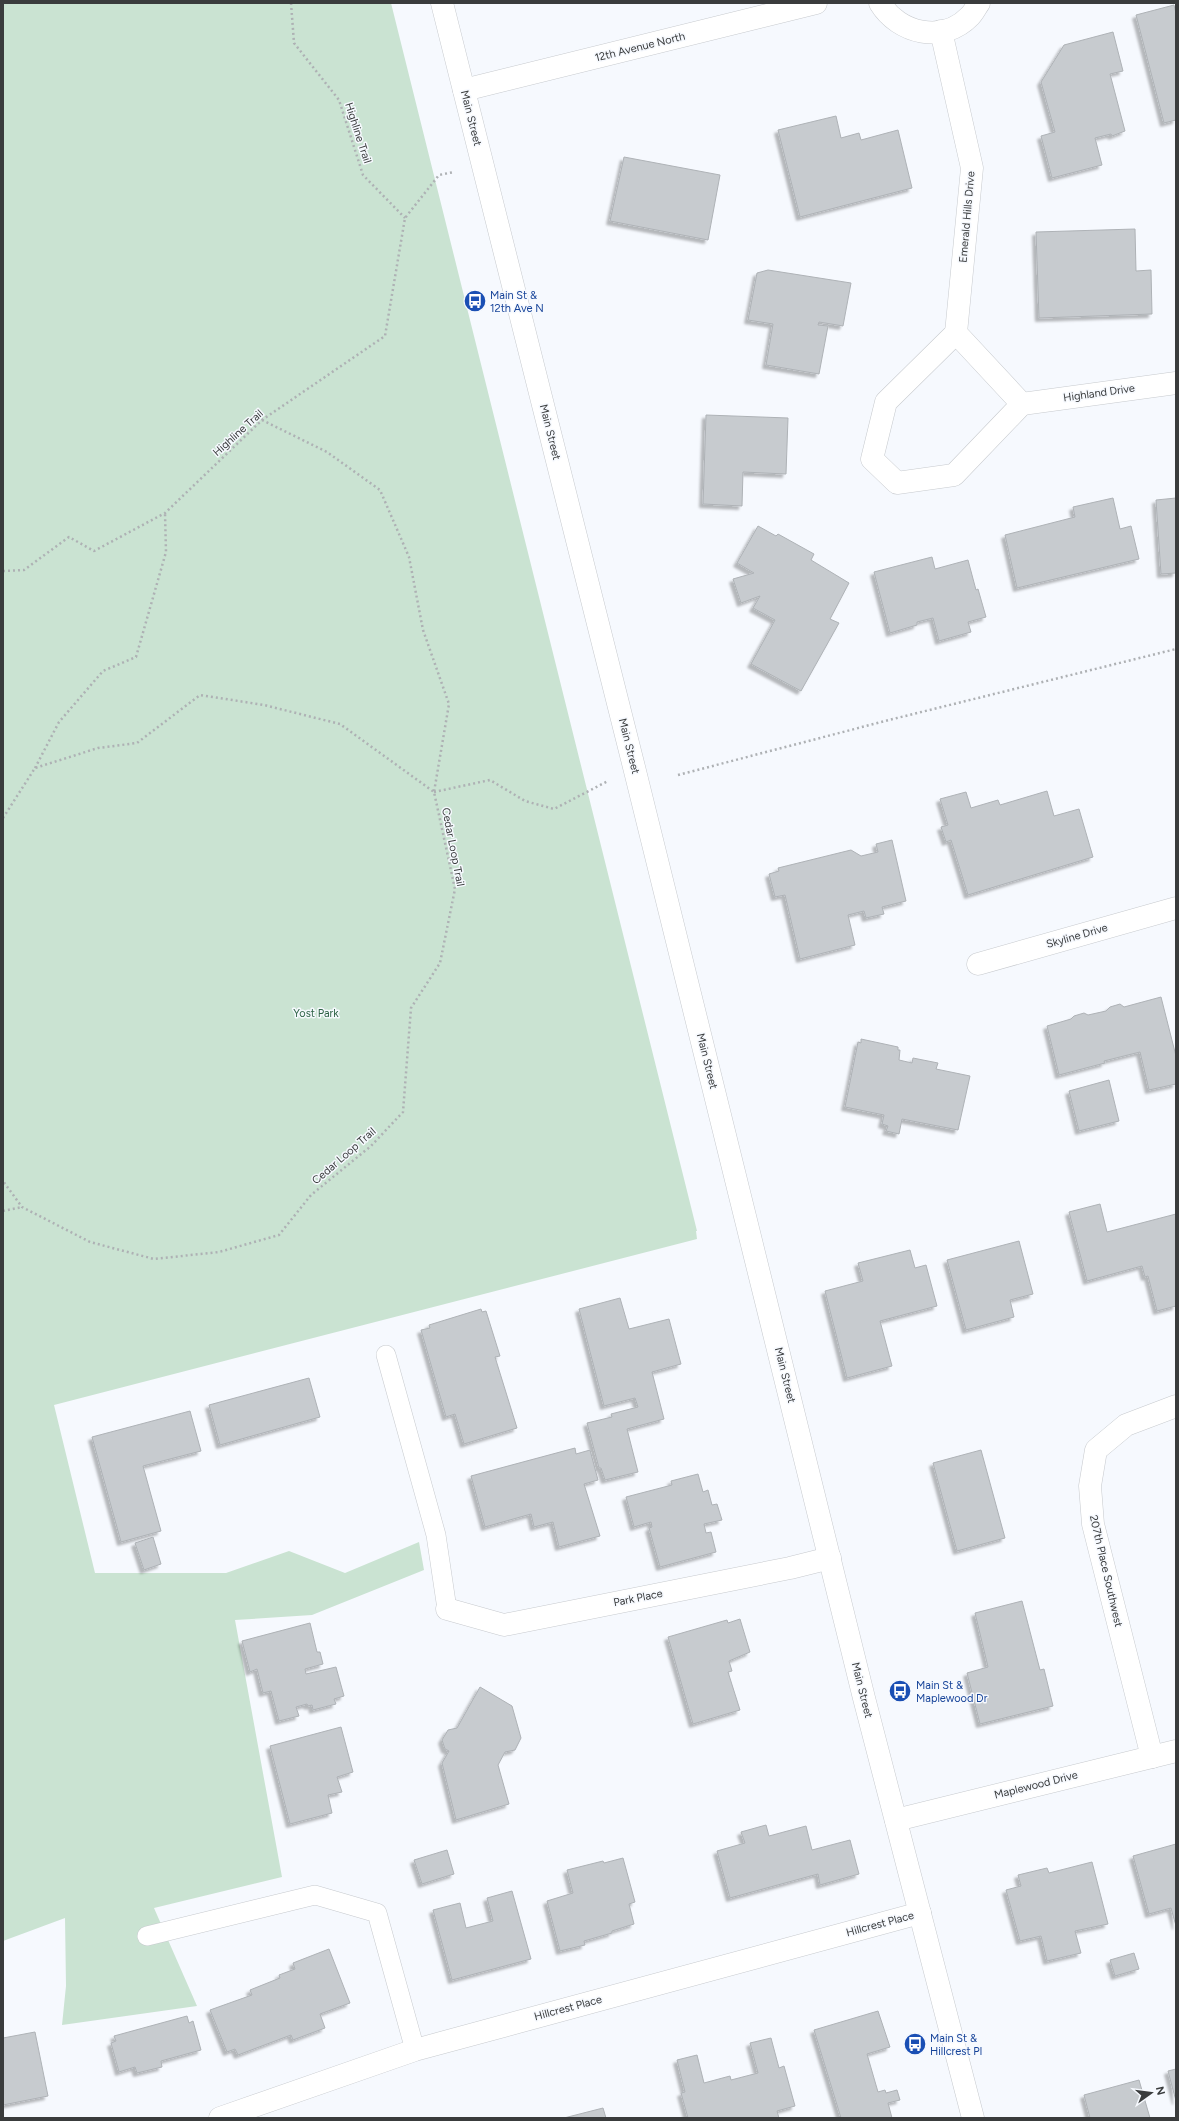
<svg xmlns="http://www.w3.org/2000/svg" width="1179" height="2121" viewBox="0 0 1179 2121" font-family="Figtree,sans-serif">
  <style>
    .green { fill: #cae3d2 }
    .building { fill: #c7cbcf; stroke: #aeb2b6; filter: url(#shadow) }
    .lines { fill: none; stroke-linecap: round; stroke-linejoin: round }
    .service-casing { stroke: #c7cace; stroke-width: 20 }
    .minor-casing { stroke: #c7cace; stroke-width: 23 }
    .tertiary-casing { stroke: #c7cace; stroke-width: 23 }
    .secondary-casing { stroke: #c7cace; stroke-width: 23 }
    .path { stroke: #aeb1b4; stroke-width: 2.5; stroke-dasharray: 2 3; stroke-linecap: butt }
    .service { stroke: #fff; stroke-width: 19 }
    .minor { stroke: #fff; stroke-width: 22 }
    .tertiary { stroke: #fff; stroke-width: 22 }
    .secondary { stroke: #fff; stroke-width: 22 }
    .labels { text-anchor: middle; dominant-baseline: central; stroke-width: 3; stroke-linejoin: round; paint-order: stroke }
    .street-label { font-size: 11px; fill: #3a3c3d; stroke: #f6f9fe }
    .transit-label { font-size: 11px; fill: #164399; stroke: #f6f9fe; text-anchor: start }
    .park-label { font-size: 11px; fill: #2d6245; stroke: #f6f9fe }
  </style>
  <defs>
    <filter id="shadow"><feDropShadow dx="-3.5" dy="3.5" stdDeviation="1" flood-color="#0004"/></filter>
  </defs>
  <rect width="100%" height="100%" fill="#f6f9fe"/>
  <polygon class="green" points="3,3 391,3 697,1231 696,1231 697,1239 54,1405 95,1573 226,1573 289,1551 345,1573 419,1542 424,1570 312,1615 235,1620 282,1877 154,1908 197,2006 62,2025 66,1986 65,1918 3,1941"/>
  <g class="building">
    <polygon points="1174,5 1176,13 1176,120 1164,123 1136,15"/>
    <polygon points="1113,32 1123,71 1110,74 1125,131 1112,136 1111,134 1095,138 1102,165 1052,178 1041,136 1055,132 1041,82 1064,45"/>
    <polygon points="836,116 841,138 859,133 861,140 898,130 912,188 800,217 778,130"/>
    <polygon points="624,157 720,175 708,240 610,221"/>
    <polygon points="1135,229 1136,271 1151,270 1152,314 1039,318 1036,232"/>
    <polygon points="768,270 851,283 843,326 819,322 818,325 828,326 819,374 766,365 773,324 748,320 757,273"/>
    <polygon points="706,415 788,418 786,474 743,472 742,506 703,504"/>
    <polygon points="1113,498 1120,529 1131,526 1139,559 1017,588 1005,535 1075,517 1073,507"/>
    <polygon points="1176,498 1176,573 1161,574 1156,500"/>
    <polygon points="758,526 776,536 778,534 814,554 811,560 849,583 830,619 839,623 801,691 751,664 775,620 753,608 760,596 741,603 733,579 754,573 737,563"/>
    <polygon points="932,557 935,569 968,560 976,590 978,589 986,617 968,622 971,632 939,641 933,618 917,622 917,625 890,633 874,572"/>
    <polygon points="1047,791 1054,816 1079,809 1093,857 968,895 951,840 946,842 941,827 948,825 940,799 966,792 971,808 998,800 1000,805"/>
    <polygon points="892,840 906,901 882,907 884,914 866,918 864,911 848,915 855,945 800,959 785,895 775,897 769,874 779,871 778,868 851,850 861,856 878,852 876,844"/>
    <polygon points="1161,997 1176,1056 1176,1084 1149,1090 1140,1052 1104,1061 1105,1063 1059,1075 1047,1026 1071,1019 1074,1016 1084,1013 1088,1015 1106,1011 1110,1007 1120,1004 1124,1007"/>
    <polygon points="861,1039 898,1047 898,1050 900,1050 899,1060 912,1063 913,1058 938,1063 936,1069 970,1076 958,1130 902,1119 899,1134 886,1131 888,1126 882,1124 884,1115 845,1107 858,1042 861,1043"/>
    <polygon points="1109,1080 1119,1121 1079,1131 1069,1091"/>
    <polygon points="1100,1204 1107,1232 1176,1214 1176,1306 1157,1311 1148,1276 1145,1277 1142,1266 1087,1281 1069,1212"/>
    <polygon points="1019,1241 1033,1294 1010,1300 1014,1317 966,1330 947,1260"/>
    <polygon points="910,1250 915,1268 926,1265 937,1306 880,1321 892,1366 847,1378 825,1291 863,1281 858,1263"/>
    <polygon points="620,1298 629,1329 669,1319 681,1364 652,1372 664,1419 627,1429 638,1472 605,1480 601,1468 599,1468 587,1423 612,1417 611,1414 638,1407 635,1398 604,1406 579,1309"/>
    <polygon points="481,1309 482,1312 486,1311 500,1356 495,1357 517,1428 464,1444 455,1414 446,1417 421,1330 430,1328 429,1325"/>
    <polygon points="309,1378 320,1417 220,1445 209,1405"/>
    <polygon points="190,1411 201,1451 143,1466 161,1531 121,1542 92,1437"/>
    <polygon points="575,1448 576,1454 590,1450 598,1480 584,1484 600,1536 559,1547 553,1522 534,1527 531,1514 485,1527 471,1476"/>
    <polygon points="981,1450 1005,1538 957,1551 933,1463"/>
    <polygon points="698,1474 703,1492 708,1490 712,1505 717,1504 722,1520 704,1524 706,1533 711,1532 716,1552 660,1567 649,1528 652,1527 651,1522 634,1527 626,1497 672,1485 671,1481"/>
    <polygon points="153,1537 161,1564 144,1570 135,1543"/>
    <polygon points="1022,1601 1040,1670 1044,1669 1053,1706 980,1724 967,1673 988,1667 975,1613"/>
    <polygon points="740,1619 750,1652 729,1661 732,1671 728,1672 740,1710 693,1724 668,1637 727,1620 728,1623"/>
    <polygon points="310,1623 317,1652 320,1652 323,1664 305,1669 306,1674 336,1667 344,1696 334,1699 336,1704 313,1710 312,1705 308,1706 307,1704 296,1707 299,1716 279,1721 271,1691 263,1693 257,1669 250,1672 242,1641"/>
    <polygon points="480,1687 512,1706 521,1738 515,1750 505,1752 498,1765 509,1804 456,1820 442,1763 449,1751 445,1749 442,1740 448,1730 457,1728"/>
    <polygon points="341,1727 353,1772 337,1777 342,1792 328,1795 332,1813 290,1824 270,1746"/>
    <polygon points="766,1825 769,1836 806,1826 812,1850 850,1840 859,1874 820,1885 818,1874 730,1898 717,1851 745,1843 741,1832"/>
    <polygon points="1176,1844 1176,1926 1171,1908 1149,1914 1133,1856"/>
    <polygon points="447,1850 454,1874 422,1884 414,1860"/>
    <polygon points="623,1858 635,1902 629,1904 634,1924 612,1931 612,1933 584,1941 585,1945 560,1951 547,1901 573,1893 567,1870 603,1861 604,1863"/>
    <polygon points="1092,1862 1108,1924 1075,1931 1081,1953 1047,1961 1041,1936 1020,1941 1006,1890 1021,1886 1018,1875 1047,1868 1049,1873"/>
    <polygon points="512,1891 531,1959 452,1980 433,1910 460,1903 466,1928 493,1921 487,1898"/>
    <polygon points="329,1949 350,2003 320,2014 325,2028 293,2040 291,2035 238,2055 235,2049 227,2052 210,2010 252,1995 250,1990 280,1978 279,1975 295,1969 293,1963"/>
    <polygon points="1134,1953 1139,1969 1115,1976 1110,1960"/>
    <polygon points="878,2011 890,2047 867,2054 878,2092 885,2090 886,2093 897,2090 900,2100 888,2103 892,2118 841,2118 814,2030"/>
    <polygon points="187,2016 189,2023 193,2021 201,2050 161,2061 162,2067 137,2073 135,2067 119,2072 111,2043 116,2041 114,2036"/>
    <polygon points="35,2032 48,2096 3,2105 3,2038"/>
    <polygon points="771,2038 779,2068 784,2066 795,2106 777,2111 779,2118 688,2118 681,2093 685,2092 677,2060 697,2055 704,2083 730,2076 731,2080 758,2073 750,2043"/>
    <polygon points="1176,2069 1176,2101 1168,2071"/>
    <polygon points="1139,2080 1150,2118 1090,2118 1084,2095"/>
    <polygon points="603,2108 606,2118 564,2118"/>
  </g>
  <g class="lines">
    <g class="service-casing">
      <g id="service">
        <polyline points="386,1355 436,1535 447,1609"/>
        <polyline points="147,1936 315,1895 377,1913 415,2050"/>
      </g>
    </g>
    <g class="minor-casing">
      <g id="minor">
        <path d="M880,3C899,34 943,44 970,16C974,12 976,7 979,3"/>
        <polyline points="941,31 972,168 956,333 1022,404"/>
        <polyline points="464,90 816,3"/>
        <polyline points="956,333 886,402 872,459 897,483 954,475 1022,404"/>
        <polyline points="1022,404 1176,383"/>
        <polyline points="978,964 1176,908"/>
        <polyline points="447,1609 504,1625 790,1568 830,1558"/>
        <polyline points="1152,1757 1093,1524 1090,1486 1096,1450 1126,1425 1176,1406"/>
        <polyline points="220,2118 415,2050 920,1913"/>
      </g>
    </g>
    <g class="tertiary-casing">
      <polyline id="tertiary" points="896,1820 1176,1751"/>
    </g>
    <g class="secondary-casing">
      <polyline id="secondary" points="442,3 634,767 864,1698 973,2118"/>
    </g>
    <g class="path">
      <polyline points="291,3 294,43 339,100 363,175 405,218"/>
      <polyline points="262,420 327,452 380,490 409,557 423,630 449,704 434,792"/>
      <polyline points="3,571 24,570 69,537 94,551 165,513 262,420 385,336 405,218 439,175 454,172"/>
      <polyline points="35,768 59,722 103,671 136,657 166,552 165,513"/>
      <polyline points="678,775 889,720 1176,649"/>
      <polyline points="434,792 490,780 525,801 554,809 608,781"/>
      <polyline points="3,818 35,768 98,748 137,743 200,695 264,705 340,724 434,792 455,889 440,963 411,1008 403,1112 371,1146 311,1195 279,1235 219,1252 154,1259 90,1242 22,1207 3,1181"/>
      <polyline points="3,1211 22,1207"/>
    </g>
    <use href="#service" class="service"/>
    <use href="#minor" class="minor"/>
    <use href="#tertiary" class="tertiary"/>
    <use href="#secondary" class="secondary"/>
  </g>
  <defs>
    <g id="bus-disc" transform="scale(1.15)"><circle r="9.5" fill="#1a4fb4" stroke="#f6f9fe"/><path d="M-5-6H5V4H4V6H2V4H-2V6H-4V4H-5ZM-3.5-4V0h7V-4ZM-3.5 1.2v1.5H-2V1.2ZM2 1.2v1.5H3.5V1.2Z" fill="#fff"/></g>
  </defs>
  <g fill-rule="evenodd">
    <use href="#bus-disc" x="475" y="301"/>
    <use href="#bus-disc" x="900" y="1691"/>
    <use href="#bus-disc" x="915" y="2044"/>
  </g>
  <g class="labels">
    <g class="street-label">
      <text transform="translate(640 47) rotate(-14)">12th Avenue North</text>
      <text transform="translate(471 118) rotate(76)">Main Street</text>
      <text transform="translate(358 133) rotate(72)">Highline Trail</text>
      <text transform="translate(967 217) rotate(-85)">Emerald Hills Drive</text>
      <text transform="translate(1099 393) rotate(-8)">Highland Drive</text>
      <text transform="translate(550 432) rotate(76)">Main Street</text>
      <text transform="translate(238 433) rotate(-42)">Highline Trail</text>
      <text transform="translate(629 746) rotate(76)">Main Street</text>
      <text transform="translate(453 847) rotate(79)">Cedar Loop Trail</text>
      <text transform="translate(1077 936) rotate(-16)">Skyline Drive</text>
      <text transform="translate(707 1061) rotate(76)">Main Street</text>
      <text transform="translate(344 1156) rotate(-41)">Cedar Loop Trail</text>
      <text transform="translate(785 1375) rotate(76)">Main Street</text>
      <text transform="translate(1106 1571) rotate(77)">207th Place Southwest</text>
      <text transform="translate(638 1598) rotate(-11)">Park Place</text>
      <text transform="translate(862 1690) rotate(76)">Main Street</text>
      <text transform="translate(1036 1785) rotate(-14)">Maplewood Drive</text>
      <text transform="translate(880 1924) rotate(-15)">Hillcrest Place</text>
      <text transform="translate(568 2008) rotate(-15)">Hillcrest Place</text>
    </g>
    <g class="transit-label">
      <text x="490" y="295">Main St &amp;<tspan x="490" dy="13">12th Ave N</tspan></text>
      <text x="916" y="1685">Main St &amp;<tspan x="916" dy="13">Maplewood Dr</tspan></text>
      <text x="930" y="2038">Main St &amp;<tspan x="930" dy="13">Hillcrest Pl</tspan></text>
    </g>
    <g class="park-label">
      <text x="316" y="1013">Yost Park</text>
    </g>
  </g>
  <rect width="1179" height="2121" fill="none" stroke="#3a3c3d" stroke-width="8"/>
  <g transform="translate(1151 2093) rotate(76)" stroke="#f6f9fe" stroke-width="3" paint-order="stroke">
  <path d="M0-3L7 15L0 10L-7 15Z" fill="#3a3c3d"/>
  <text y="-6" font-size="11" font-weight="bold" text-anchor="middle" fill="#3a3c3d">N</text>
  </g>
</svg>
